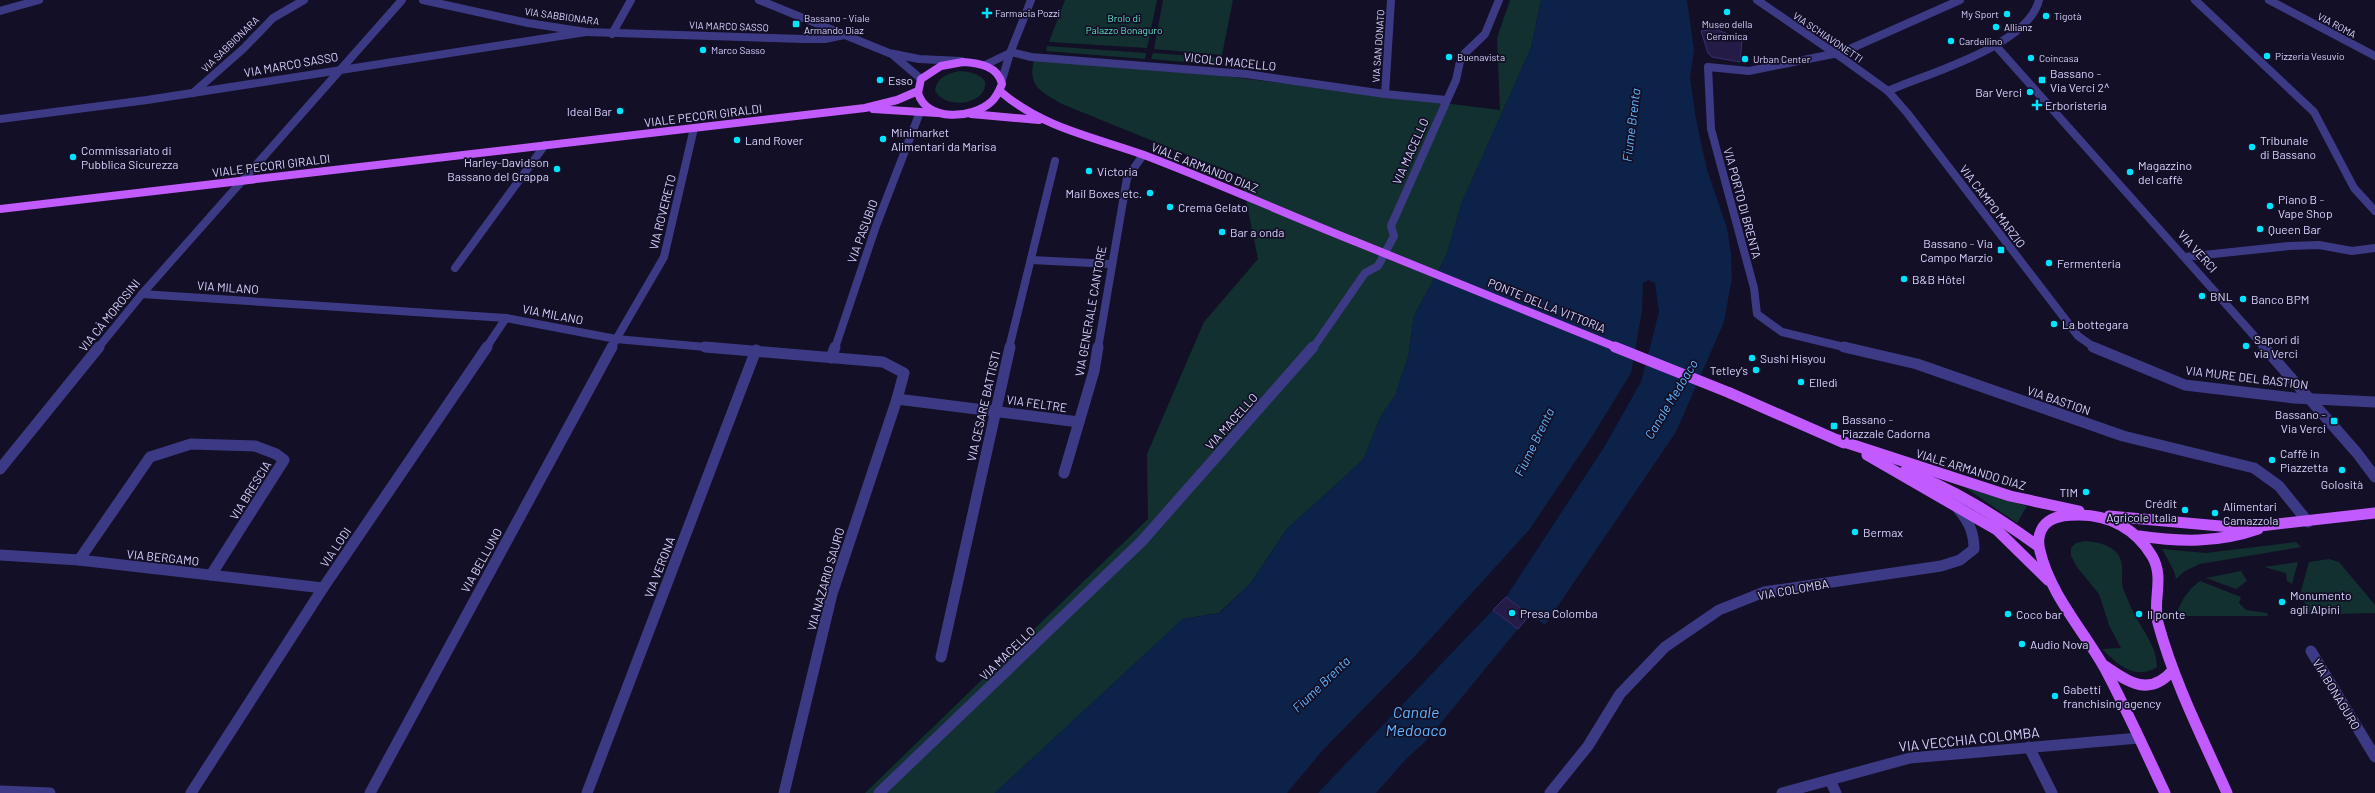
<svg xmlns="http://www.w3.org/2000/svg" width="2375" height="793" viewBox="0 0 2375 793" font-family="Barlow,sans-serif">
  <style>
    .green { fill: #12302f }
    .water { fill: #0c2248 }
    .building { fill: #241b47; stroke: #3b2d73 }
    .lines { fill: none; stroke-linecap: round; stroke-linejoin: round }
    .minor-far1 { stroke: #3d3a85; stroke-width: 8 }
    .minor { stroke: #3d3a85; stroke-width: 11 }
    .major-far1 { stroke: #c25bff; stroke-width: 8 }
    .major { stroke: #c25bff; stroke-width: 11 }
    .minor-bridge { stroke: #3d3a85; stroke-width: 8 }
    .major-bridge-far1 { stroke: #c25bff; stroke-width: 8 }
    .major-bridge { stroke: #c25bff; stroke-width: 11 }
    .poi-dot { fill: #00e5ff; stroke: #130f26; stroke-width: 1.5 }
    .labels { text-anchor: middle; dominant-baseline: central; stroke-width: 3.5; stroke-linejoin: round; paint-order: stroke }
    .far-poi-label { font-size: 10px; fill: #d9d4ff; stroke: #130f26; text-anchor: start }
    .far-street-label { font-size: 10px; fill: #d9d4ff; stroke: #130f26 }
    .far-park-label { font-size: 10px; fill: #5fe0c0; stroke: #130f26 }
    .street-label { font-size: 12px; fill: #d9d4ff; stroke: #130f26 }
    .poi-label { font-size: 12px; fill: #d9d4ff; stroke: #130f26; text-anchor: start }
    .water-label { font-size: 13px; font-style: italic; fill: #62b6ff; stroke: #130f26 }
    .near-street-label { font-size: 14px; fill: #d9d4ff; stroke: #130f26 }
    .near-water-label { font-size: 16px; font-style: italic; fill: #62b6ff; stroke: #130f26 }
  </style>
  <rect width="100%" height="100%" fill="#130f26"/>
  <g class="green">
    <polygon points="1065,0 1157,0 1147,48 1049,42"/>
    <polygon points="1163,0 1233,0 1222,55 1154,49"/>
    <path d="M1510,0H1541L1531,48L1462,202L1446,256L1414,316L1408,357L1395,396L1381,416L1363,460L1287,529L1250,584L1219,613L1183,619L995,793H865L1148,519L1147,454L1204,322L1258,259L1241,175L1202,161L1062,104C1042,92 1027,87 1034,60L1216,75L1500,110L1497,38Z"/>
    <polygon points="1047,46 1146,53 1145,59 1046,51"/>
    <polygon points="1153,53 1221,58 1220,65 1151,59"/>
    <path d="M960,71C970,72 978,73 985,81C988,106 943,110 935,90C937,77 949,73 960,71Z"/>
    <polygon points="1966,488 2027,506 2017,523"/>
    <path d="M2085,541C2096,542 2109,544 2117,553C2124,562 2122,572 2122,583C2122,588 2126,595 2128,600C2136,624 2157,642 2157,667C2135,681 2118,665 2102,649L2121,648L2109,625L2099,594L2077,567L2071,556V548L2076,543Z"/>
    <polygon points="2296,542 2301,547 2200,564 2185,571 2176,579 2174,571 2162,549 2206,553"/>
    <polygon points="2329,559 2339,562 2375,605 2375,613 2293,615 2298,606 2305,608 2307,606 2303,600 2299,598 2309,562"/>
    <polygon points="2298,562 2292,584 2287,581 2286,573 2264,567"/>
    <polygon points="2241,571 2247,581 2236,589 2206,578"/>
    <path d="M2200,581L2241,597L2239,603L2246,610L2267,613L2268,616H2179L2177,613C2182,599 2188,590 2200,581Z"/>
  </g>
  <g class="water">
    <polygon points="1541,0 1687,0 1694,50 1690,78 1696,119 1707,170 1727,228 1731,254 1732,278 1724,322 1676,432 1545,625 1506,597 1603,449 1641,382 1659,312 1655,283 1649,280 1643,283 1642,311 1631,373 1591,438 1529,530 1415,656 1323,750 1287,793 995,793 1183,619 1220,613 1250,584 1287,529 1363,460 1381,416 1395,396 1408,357 1414,316 1446,256 1462,202 1531,48"/>
    <polygon points="1493,610 1518,629 1425,742 1407,758 1376,793 1318,793"/>
  </g>
  <g class="building">
    <polygon points="1711,27 1742,40 1740,62 1712,57 1708,53 1701,31 1710,30"/>
    <polygon points="1506,597 1530,615 1518,629 1493,610"/>
  </g>
  <g class="lines">
    <g class="minor-far1">
      <polyline points="423,0 528,23 586,32 804,39 825,39 844,35"/>
      <polyline points="759,0 889,53 919,59 961,61"/>
      <polyline points="1757,0 1830,50"/>
      <polyline points="2195,0 2314,112 2354,188 2375,211"/>
      <polyline points="2269,0 2375,56"/>
      <polyline points="0,11 39,0"/>
      <polyline points="612,34 631,0"/>
      <polyline points="1996,46 2265,348"/>
      <polyline points="1011,52 1031,57 1246,74 1385,94 1446,100"/>
      <polyline points="893,55 921,79"/>
      <polyline points="1838,55 1888,91 1908,114 2078,336 2095,348"/>
      <polyline points="985,65 1010,53"/>
      <polyline points="1002,80 1010,53 1031,0"/>
      <path d="M1888,91C1928,73 2028,46 2039,0"/>
      <polyline points="193,93 243,49 273,18 304,0"/>
      <polyline points="1385,94 1391,0"/>
      <polyline points="0,119 147,100 586,32"/>
      <polyline points="2185,257 2289,246 2319,245 2352,251 2375,248"/>
      <polyline points="1031,260 1111,264"/>
      <polyline points="455,268 545,145"/>
      <polyline points="142,294 506,318 616,339 717,348"/>
      <polyline points="98,348 142,294 402,0"/>
      <polyline points="486,348 506,318"/>
      <polyline points="611,348 664,257 694,128"/>
      <polyline points="835,348 876,226 920,112"/>
      <polyline points="1009,348 1055,161"/>
      <polyline points="1098,348 1127,178 1143,155"/>
      <polyline points="1313,348 1365,273 1378,266 1394,236 1391,226 1456,80 1461,57 1485,34 1499,0"/>
      <polyline points="1848,348 1782,332 1757,314 1754,288 1711,129 1708,67 1749,71 1843,52 1960,0"/>
    </g>
    <g class="minor">
      <polyline points="705,347 883,362 904,373 897,399 1079,422"/>
      <polyline points="1844,347 1917,364 2123,436 2254,468 2279,486 2308,522"/>
      <polyline points="2093,347 2185,385 2294,398 2375,402"/>
      <polyline points="2264,347 2357,453 2375,477"/>
      <polyline points="831,358 835,347"/>
      <polyline points="0,469 99,347"/>
      <polyline points="1064,473 1094,371 1098,347"/>
      <polyline points="0,555 79,560 323,588"/>
      <polyline points="79,560 150,457 191,444 255,446 276,454 284,460 211,575"/>
      <polyline points="2311,651 2375,757"/>
      <polyline points="941,657 1010,347"/>
      <polyline points="2029,747 2052,793"/>
      <polyline points="1830,780 1836,793"/>
      <polyline points="0,791 50,793"/>
      <polyline points="191,793 323,588 487,347"/>
      <polyline points="370,793 612,347"/>
      <polyline points="587,793 756,350"/>
      <polyline points="784,793 832,594 897,399"/>
      <polyline points="879,793 1142,541 1313,347"/>
      <path d="M1550,793L1588,746L1620,694L1665,647L1719,610L1764,592L1941,566L1960,560L1974,549C1974,533 1969,522 1959,510"/>
      <polyline points="1782,793 1910,758 2139,738"/>
    </g>
    <g class="major-far1">
      <path d="M963,62C979,63 998,66 1002,84C999,91 997,97 991,102C972,119 927,122 918,93L921,79L941,66Z"/>
      <path d="M1001,92C1043,128 1094,137 1144,155C1215,182 1284,213 1354,241"/>
      <polyline points="873,109 937,113"/>
      <polyline points="971,114 1039,120"/>
      <polyline points="0,209 865,108 897,100 918,91"/>
    </g>
    <g class="major">
      <polyline points="1730,393 1844,443"/>
      <polyline points="1838,440 2010,496 2079,511"/>
      <polyline points="1867,455 1997,530 2048,580"/>
      <path d="M1905,471C1954,489 1996,516 2038,546"/>
      <polyline points="2109,516 2242,528 2375,513"/>
      <path d="M2139,536C2180,542 2218,543 2258,529"/>
      <path d="M2105,666C2129,683 2150,697 2173,670"/>
      <path d="M2165,793C2145,751 2126,708 2104,667C2083,630 2050,594 2040,551C2037,540 2039,528 2049,521C2058,515 2069,515 2079,515C2110,515 2136,529 2152,556C2165,578 2152,600 2158,623C2174,682 2202,737 2227,793"/>
    </g>
    <polyline class="minor-bridge" points="1830,50 1838,55"/>
    <polyline class="major-bridge-far1" points="1354,241 1618,348"/>
    <polyline class="major-bridge" points="1615,347 1730,393"/>
  </g>
  <g class="poi-dot">
    <circle cx="1727" cy="12" r="4"/>
    <path d="M985 7h4v4h4v4h-4v4h-4v-4h-4v-4h4z"/>
    <circle cx="2007" cy="14" r="4"/>
    <circle cx="2046" cy="16" r="4"/>
    <rect x="792" y="20" width="8" height="8" rx="2"/>
    <circle cx="1996" cy="27" r="4"/>
    <circle cx="1951" cy="41" r="4"/>
    <circle cx="703" cy="50" r="4"/>
    <circle cx="2267" cy="56" r="4"/>
    <circle cx="1449" cy="57" r="4"/>
    <circle cx="2031" cy="58" r="4"/>
    <circle cx="1745" cy="59" r="4"/>
    <circle cx="880" cy="80" r="4"/>
    <rect x="2038" y="76" width="8" height="8" rx="2"/>
    <circle cx="2030" cy="92" r="4"/>
    <path d="M2035 99h4v4h4v4h-4v4h-4v-4h-4v-4h4z"/>
    <circle cx="620" cy="111" r="4"/>
    <circle cx="883" cy="139" r="4"/>
    <circle cx="737" cy="140" r="4"/>
    <circle cx="2252" cy="147" r="4"/>
    <circle cx="73" cy="157" r="4"/>
    <circle cx="557" cy="169" r="4"/>
    <circle cx="1089" cy="171" r="4"/>
    <circle cx="2130" cy="172" r="4"/>
    <circle cx="1150" cy="193" r="4"/>
    <circle cx="2270" cy="206" r="4"/>
    <circle cx="1170" cy="207" r="4"/>
    <circle cx="2260" cy="229" r="4"/>
    <circle cx="1222" cy="232" r="4"/>
    <rect x="1997" y="246" width="8" height="8" rx="2"/>
    <circle cx="2049" cy="263" r="4"/>
    <circle cx="1904" cy="279" r="4"/>
    <circle cx="2202" cy="296" r="4"/>
    <circle cx="2243" cy="299" r="4"/>
    <circle cx="2054" cy="324" r="4"/>
    <circle cx="2246" cy="346" r="4"/>
    <circle cx="1752" cy="358" r="4"/>
    <circle cx="1756" cy="370" r="4"/>
    <circle cx="1801" cy="382" r="4"/>
    <rect x="2330" y="417" width="8" height="8" rx="2"/>
    <rect x="1830" y="422" width="8" height="8" rx="2"/>
    <circle cx="2272" cy="460" r="4"/>
    <circle cx="2342" cy="470" r="4"/>
    <circle cx="2086" cy="492" r="4"/>
    <circle cx="2185" cy="510" r="4"/>
    <circle cx="2215" cy="513" r="4"/>
    <circle cx="1855" cy="532" r="4"/>
    <circle cx="2282" cy="602" r="4"/>
    <circle cx="1512" cy="613" r="4"/>
    <circle cx="2008" cy="614" r="4"/>
    <circle cx="2139" cy="614" r="4"/>
    <circle cx="2022" cy="644" r="4"/>
    <circle cx="2055" cy="696" r="4"/>
  </g>
  <g class="labels">
    <g class="far-poi-label">
      <text x="995" y="13">Farmacia Pozzi</text>
      <text x="1999" y="14" text-anchor="end">My Sport</text>
      <text x="2054" y="16">Tigotà</text>
      <text x="804" y="18">Bassano - Viale<tspan x="804" dy="12">Armando Diaz</tspan></text>
      <text x="1727" y="24" text-anchor="middle">Museo della<tspan x="1727" dy="12">Ceramica</tspan></text>
      <text x="2004" y="27">Allianz</text>
      <text x="1959" y="41">Cardellino</text>
      <text x="711" y="50">Marco Sasso</text>
      <text x="2275" y="56">Pizzeria Vesuvio</text>
      <text x="1457" y="57">Buenavista</text>
      <text x="2039" y="58">Coincasa</text>
      <text x="1753" y="59">Urban Center</text>
    </g>
    <g class="far-street-label">
      <text transform="translate(562 16) rotate(8)">VIA SABBIONARA</text>
      <text transform="translate(2337 25) rotate(28)">VIA ROMA</text>
      <text transform="translate(729 26) rotate(2)">VIA MARCO SASSO</text>
      <text transform="translate(1828 37) rotate(34)">VIA SCHIAVONETTI</text>
      <text transform="translate(230 44) rotate(-44)">VIA SABBIONARA</text>
      <text transform="translate(1378 46) rotate(-86)">VIA SAN DONATO</text>
    </g>
    <g class="far-park-label">
      <text x="1124" y="18">Brolo di<tspan x="1124" dy="12">Palazzo Bonaguro</tspan></text>
    </g>
    <g class="street-label">
      <text transform="translate(1230 61) rotate(6)">VICOLO MACELLO</text>
      <text transform="translate(291 64) rotate(-10)">VIA MARCO SASSO</text>
      <text transform="translate(703 115) rotate(-7)">VIALE PECORI GIRALDI</text>
      <text transform="translate(1410 151) rotate(-66)">VIA MACELLO</text>
      <text transform="translate(271 165) rotate(-7)">VIALE PECORI GIRALDI</text>
      <text transform="translate(1205 167) rotate(22)">VIALE ARMANDO DIAZ</text>
      <text transform="translate(1743 203) rotate(75)">VIA PORTO DI BRENTA</text>
      <text transform="translate(1993 206) rotate(53)">VIA CAMPO MARZIO</text>
      <text transform="translate(662 212) rotate(-76)">VIA ROVERETO</text>
      <text transform="translate(862 231) rotate(-70)">VIA PASUBIO</text>
      <text transform="translate(2198 251) rotate(48)">VIA VERCI</text>
      <text transform="translate(228 287) rotate(4)">VIA MILANO</text>
      <text transform="translate(1547 305) rotate(22)">PONTE DELLA VITTORIA</text>
      <text transform="translate(1090 311) rotate(-80)">VIA GENERALE CANTORE</text>
      <text transform="translate(553 314) rotate(11)">VIA MILANO</text>
      <text transform="translate(109 315) rotate(-51)">VIA CÀ MOROSINI</text>
      <text transform="translate(2247 377) rotate(7)">VIA MURE DEL BASTION</text>
      <text transform="translate(2059 400) rotate(19)">VIA BASTION</text>
      <text transform="translate(1037 403) rotate(8)">VIA FELTRE</text>
      <text transform="translate(983 406) rotate(-77)">VIA CESARE BATTISTI</text>
      <text transform="translate(1231 421) rotate(-48)">VIA MACELLO</text>
      <text transform="translate(1971 469) rotate(17)">VIALE ARMANDO DIAZ</text>
      <text transform="translate(250 490) rotate(-58)">VIA BRESCIA</text>
      <text transform="translate(335 547) rotate(-56)">VIA LODI</text>
      <text transform="translate(163 557) rotate(6)">VIA BERGAMO</text>
      <text transform="translate(481 560) rotate(-61)">VIA BELLUNO</text>
      <text transform="translate(659 567) rotate(-69)">VIA VERONA</text>
      <text transform="translate(825 579) rotate(-74)">VIA NAZARIO SAURO</text>
      <text transform="translate(1793 589) rotate(-10)">VIA COLOMBA</text>
      <text transform="translate(1007 653) rotate(-44)">VIA MACELLO</text>
      <text transform="translate(2337 694) rotate(59)">VIA BONAGURO</text>
    </g>
    <g class="poi-label">
      <text x="2050" y="73">Bassano -<tspan x="2050" dy="14">Via Verci 2^</tspan></text>
      <text x="888" y="80">Esso</text>
      <text x="2022" y="92" text-anchor="end">Bar Verci</text>
      <text x="2045" y="105">Erboristeria</text>
      <text x="612" y="111" text-anchor="end">Ideal Bar</text>
      <text x="891" y="132">Minimarket<tspan x="891" dy="14">Alimentari da Marisa</tspan></text>
      <text x="745" y="140">Land Rover</text>
      <text x="2260" y="140">Tribunale<tspan x="2260" dy="14">di Bassano</tspan></text>
      <text x="81" y="150">Commissariato di<tspan x="81" dy="14">Pubblica Sicurezza</tspan></text>
      <text x="549" y="162" text-anchor="end">Harley-Davidson<tspan x="549" dy="14">Bassano del Grappa</tspan></text>
      <text x="2138" y="165">Magazzino<tspan x="2138" dy="14">del caffè</tspan></text>
      <text x="1097" y="171">Victoria</text>
      <text x="1142" y="193" text-anchor="end">Mail Boxes etc.</text>
      <text x="2278" y="199">Piano B -<tspan x="2278" dy="14">Vape Shop</tspan></text>
      <text x="1178" y="207">Crema Gelato</text>
      <text x="2268" y="229">Queen Bar</text>
      <text x="1230" y="232">Bar a onda</text>
      <text x="1993" y="243" text-anchor="end">Bassano - Via<tspan x="1993" dy="14">Campo Marzio</tspan></text>
      <text x="2057" y="263">Fermenteria</text>
      <text x="1912" y="279">B&amp;B Hôtel</text>
      <text x="2210" y="296">BNL</text>
      <text x="2251" y="299">Banco BPM</text>
      <text x="2062" y="324">La bottegara</text>
      <text x="2254" y="339">Sapori di<tspan x="2254" dy="14">via Verci</tspan></text>
      <text x="1760" y="358">Sushi Hisyou</text>
      <text x="1748" y="370" text-anchor="end">Tetley's</text>
      <text x="1809" y="382">Elledì</text>
      <text x="2326" y="414" text-anchor="end">Bassano -<tspan x="2326" dy="14">Via Verci</tspan></text>
      <text x="1842" y="419">Bassano -<tspan x="1842" dy="14">Piazzale Cadorna</tspan></text>
      <text x="2280" y="453">Caffè in<tspan x="2280" dy="14">Piazzetta</tspan></text>
      <text x="2342" y="484" text-anchor="middle">Golosità</text>
      <text x="2078" y="492" text-anchor="end">TIM</text>
      <text x="2177" y="503" text-anchor="end">Crédit<tspan x="2177" dy="14">Agricole Italia</tspan></text>
      <text x="2223" y="506">Alimentari<tspan x="2223" dy="14">Camazzola</tspan></text>
      <text x="1863" y="532">Bermax</text>
      <text x="2290" y="595">Monumento<tspan x="2290" dy="14">agli Alpini</tspan></text>
      <text x="1520" y="613">Presa Colomba</text>
      <text x="2016" y="614">Coco bar</text>
      <text x="2147" y="614">Il ponte</text>
      <text x="2030" y="644">Audio Nova</text>
      <text x="2063" y="689">Gabetti<tspan x="2063" dy="14">franchising agency</tspan></text>
    </g>
    <g class="water-label">
      <text transform="translate(1631 125) rotate(-83)">Fiume Brenta</text>
      <text transform="translate(1671 399) rotate(-59)">Canale Medoaco</text>
      <text transform="translate(1534 442) rotate(-64)">Fiume Brenta</text>
      <text transform="translate(1321 684) rotate(-44)">Fiume Brenta</text>
    </g>
    <g class="near-street-label">
      <text transform="translate(1969 739) rotate(-6)">VIA VECCHIA COLOMBA</text>
    </g>
    <g class="near-water-label">
      <text x="1416" y="711">Canale<tspan x="1416" dy="18">Medoaco</tspan></text>
    </g>
  </g>
</svg>
